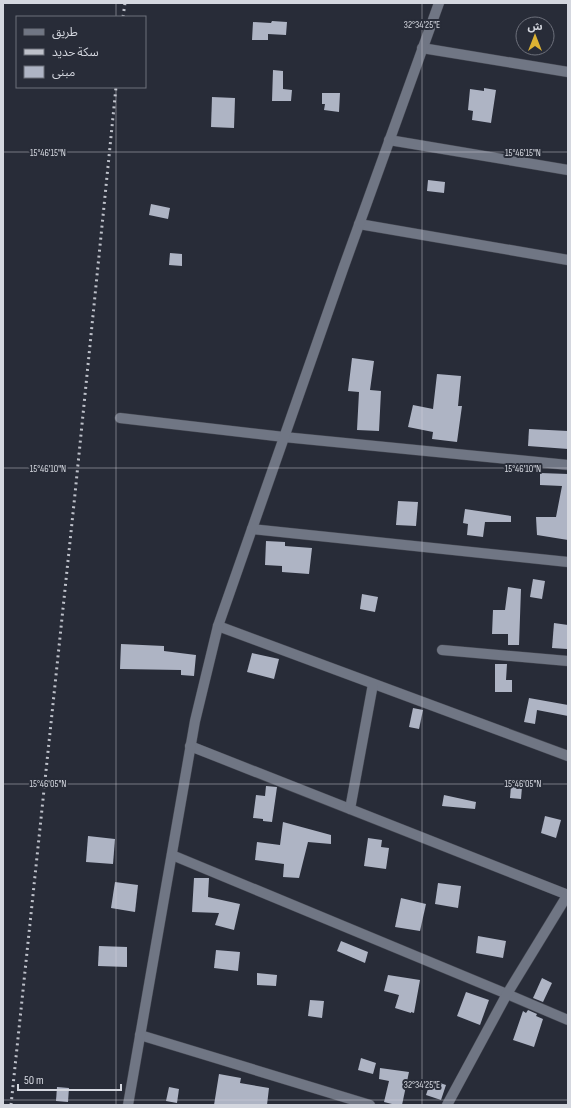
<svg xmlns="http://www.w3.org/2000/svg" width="571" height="1108" viewBox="0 0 571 1108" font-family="'Sofia Sans Condensed','Noto Sans Arabic',sans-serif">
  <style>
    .building { fill: #aeb4c4 }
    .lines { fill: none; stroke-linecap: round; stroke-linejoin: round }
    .street-casing { stroke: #444751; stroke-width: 11 }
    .street { stroke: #707684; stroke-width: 10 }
    .rail { stroke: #bec1ca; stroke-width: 3; stroke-dasharray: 2 4; stroke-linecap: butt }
    .ticks { fill: none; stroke: #d4d7df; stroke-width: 1; stroke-opacity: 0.45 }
    .ticks-label { font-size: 10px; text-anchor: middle; fill: #d4d7df; stroke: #282c38; stroke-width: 4; stroke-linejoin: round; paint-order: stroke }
  </style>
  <rect width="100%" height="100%" fill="#282c38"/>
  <g class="building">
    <polygon points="272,21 287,22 286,35 268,34 268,40 252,40 253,22 271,23"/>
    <polygon points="273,70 283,71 283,89 292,90 291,101 272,101"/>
    <polygon points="484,88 496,90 491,123 472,120 473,111 468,110 470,89 484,91"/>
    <polygon points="322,93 340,93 339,112 324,110 325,104 322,104"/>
    <polygon points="212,97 235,98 234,128 211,127"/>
    <polygon points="428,180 445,182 444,193 427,191"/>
    <polygon points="151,204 170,208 168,219 149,215"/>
    <polygon points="170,253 182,254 182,266 169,265"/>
    <polygon points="352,358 374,361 370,390 381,391 379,431 357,430 359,392 348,391"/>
    <polygon points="437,374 461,376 458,406 462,406 457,442 432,439 433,432 408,427 413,405 433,409"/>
    <polygon points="529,429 568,431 568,449 528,446"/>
    <polygon points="540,473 568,474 568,540 537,535 536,517 556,517 562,486 540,485"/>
    <polygon points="398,501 418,502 416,526 396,525"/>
    <polygon points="465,509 511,516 511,522 485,522 483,537 467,535 468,524 463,523"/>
    <polygon points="266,541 285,542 285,546 312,548 309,574 282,572 282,566 265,565"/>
    <polygon points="533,579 545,581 542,599 530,597"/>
    <polygon points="508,587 521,589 519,645 508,645 508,634 492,634 493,610 505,610"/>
    <polygon points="362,594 378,597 375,612 360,609"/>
    <polygon points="554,623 568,625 567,649 552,648"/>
    <polygon points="121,644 164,646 164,651 196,655 194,676 181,675 181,670 120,669"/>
    <polygon points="252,653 279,659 274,679 247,672"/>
    <polygon points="495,664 507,664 506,680 512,680 512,692 495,692"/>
    <polygon points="529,698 568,705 568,716 537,710 535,724 524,722"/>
    <polygon points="413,708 423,710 419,729 409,727"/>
    <polygon points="266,786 277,787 272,822 263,821 263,819 253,818 256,795 265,796"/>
    <polygon points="511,786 522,787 521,799 510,798"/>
    <polygon points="444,795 476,802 475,809 442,806"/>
    <polygon points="545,816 561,820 556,838 541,833"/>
    <polygon points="283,822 331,835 331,844 308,842 299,878 283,877 284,864 255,860 257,842 280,845"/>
    <polygon points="88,836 115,839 113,864 86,862"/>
    <polygon points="368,838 382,840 381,847 389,848 386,869 364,866"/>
    <polygon points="194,878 209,878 208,897 240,904 234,930 215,925 219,913 192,912"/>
    <polygon points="115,882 138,885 135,912 111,908"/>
    <polygon points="438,883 461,886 458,908 435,904"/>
    <polygon points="401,898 426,904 420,931 395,927"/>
    <polygon points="478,936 506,941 503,958 476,953"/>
    <polygon points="341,941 368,952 365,963 337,951"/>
    <polygon points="99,946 127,947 127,967 98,966"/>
    <polygon points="216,950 240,952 238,971 214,968"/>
    <polygon points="257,973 277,975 276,986 257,985"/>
    <polygon points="388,975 420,980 414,1013 411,1012 411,1013 395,1008 399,995 384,991"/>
    <polygon points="542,978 552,983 543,1002 533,998"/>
    <polygon points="466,992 489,1000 480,1025 457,1016"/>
    <polygon points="310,1000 324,1001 322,1018 308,1016"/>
    <polygon points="528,1010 537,1014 536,1016 543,1019 534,1047 513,1040 523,1011 526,1013"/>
    <polygon points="361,1058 376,1063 373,1074 358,1070"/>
    <polygon points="380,1068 409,1072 402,1105 396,1105 384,1102 389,1081 379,1079"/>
    <polygon points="219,1074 241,1078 240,1083 269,1088 267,1105 214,1105"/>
    <polygon points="431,1080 446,1085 441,1100 426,1095"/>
    <polygon points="57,1087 69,1088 68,1102 56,1101"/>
    <polygon points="169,1087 179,1089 177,1103 166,1101"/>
  </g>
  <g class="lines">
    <g class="street-casing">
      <g id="street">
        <polyline points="422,48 568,72"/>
        <polyline points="389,140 568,170"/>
        <polyline points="359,224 568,260"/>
        <polyline points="120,418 284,437 568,465"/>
        <polyline points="252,529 568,562"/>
        <polyline points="218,626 568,756"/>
        <polyline points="442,650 568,661"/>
        <polyline points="190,746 568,895"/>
        <polyline points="350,809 373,684"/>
        <polyline points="172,855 507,994 568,1020"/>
        <polyline points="140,1035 370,1105"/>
        <polyline points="128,1105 195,721 218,626 343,269 439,3"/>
        <polyline points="447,1105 507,994 568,894"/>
      </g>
    </g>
    <use href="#street" class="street"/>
    <g class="rail">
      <polyline points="123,17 125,3"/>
      <polyline points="11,1105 75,494 116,87"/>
    </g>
  </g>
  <path class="ticks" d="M116,3V17M422,3V1105M116,87V1105M3,152H568M3,468H568M3,784H568M3,1100H568"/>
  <g class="ticks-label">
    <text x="422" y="28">32°34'25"E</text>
    <text x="48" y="156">15°46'15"N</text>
    <text x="523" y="156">15°46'15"N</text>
    <text x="48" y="472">15°46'10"N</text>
    <text x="523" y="472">15°46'10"N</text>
    <text x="48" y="787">15°46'05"N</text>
    <text x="523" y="787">15°46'05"N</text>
    <text x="422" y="1088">32°34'25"E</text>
  </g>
  <rect width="571" height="1108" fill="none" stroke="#d4d7df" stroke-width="8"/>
  <rect x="16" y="16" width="130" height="72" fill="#282c38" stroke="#6d707b"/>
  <rect x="24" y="29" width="20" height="6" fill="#707684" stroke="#6d707b"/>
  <text x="52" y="36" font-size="12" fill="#d4d7df">طريق</text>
  <rect x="24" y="49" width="20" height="6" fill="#bec1ca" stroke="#6d707b"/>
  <text x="52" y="56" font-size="12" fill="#d4d7df">سكة حديد</text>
  <rect x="24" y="66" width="20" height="12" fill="#aeb4c4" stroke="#6d707b"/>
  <text x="52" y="76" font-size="12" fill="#d4d7df">مبنى</text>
  <g transform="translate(535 36)"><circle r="19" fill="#282c38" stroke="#6d707b"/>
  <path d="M0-3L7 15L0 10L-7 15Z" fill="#dcb233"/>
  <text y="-6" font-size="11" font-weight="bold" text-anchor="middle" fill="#d4d7df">ش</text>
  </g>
  <path d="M18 1084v6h103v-6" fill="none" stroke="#d4d7df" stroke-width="2"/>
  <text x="24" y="1084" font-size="12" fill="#d4d7df" stroke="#282c38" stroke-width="3" paint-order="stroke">50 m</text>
</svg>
